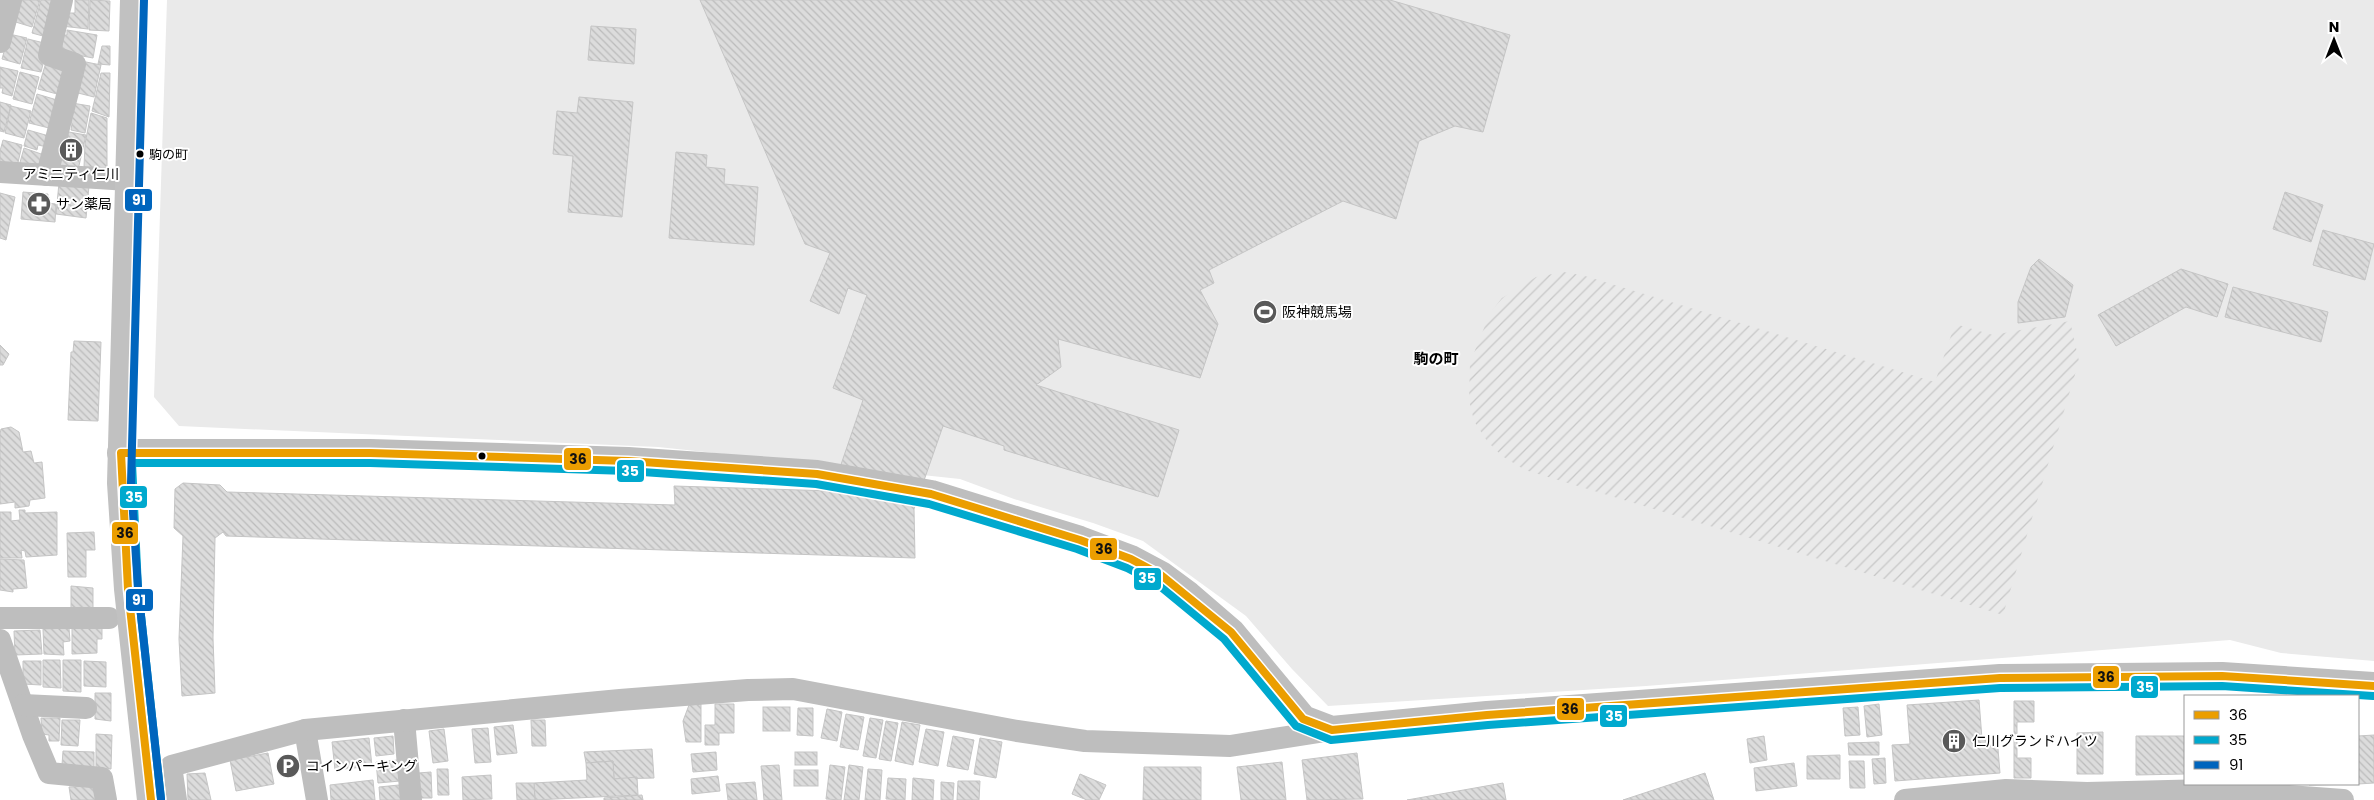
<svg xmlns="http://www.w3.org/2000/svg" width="2374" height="800" viewBox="0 0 2374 800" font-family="Poppins,'Noto Sans JP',sans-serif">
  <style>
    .park { fill: #eaeaea }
    .garden { fill: url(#garden-furrows) }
    .building { fill: url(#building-back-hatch); stroke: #c5c5c5 }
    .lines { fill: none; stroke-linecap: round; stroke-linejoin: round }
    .minor { stroke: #bebebe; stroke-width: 22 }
    .tertiary { stroke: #bebebe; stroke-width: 28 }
    .secondary { stroke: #c1c1c1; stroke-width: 28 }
    .bus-1-casing { stroke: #fff; stroke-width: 11 }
    .bus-2-casing { stroke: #fff; stroke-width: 11 }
    .bus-3-casing { stroke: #fff; stroke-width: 11 }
    .bus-1 { stroke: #eb9e00; stroke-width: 8 }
    .bus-2 { stroke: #00a9ce; stroke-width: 8 }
    .bus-3 { stroke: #0065bd; stroke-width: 8 }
    .bus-dot { fill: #000; stroke: #fff; stroke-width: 2 }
    .labels { text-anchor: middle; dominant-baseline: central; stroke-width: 4; stroke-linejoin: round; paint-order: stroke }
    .bus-label { font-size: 13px; fill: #000; stroke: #fff; text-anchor: start }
    .poi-label { font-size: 14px; fill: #000; stroke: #fff; text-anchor: start }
    .neighbourhood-label { font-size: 15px; font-weight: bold; fill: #000; stroke: #fff }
    .line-badge { stroke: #fff; stroke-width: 2 }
    .badge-label { font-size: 14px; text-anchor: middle; font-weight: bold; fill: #fff }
    .pale-badge-label { font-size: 14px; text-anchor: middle; font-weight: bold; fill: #111 }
  </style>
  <defs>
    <pattern id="garden-furrows" width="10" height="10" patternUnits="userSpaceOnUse" patternTransform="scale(1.25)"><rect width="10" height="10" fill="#eaeaea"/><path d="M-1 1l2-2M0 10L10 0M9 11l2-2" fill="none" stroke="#c7c7c7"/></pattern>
    <pattern id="building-back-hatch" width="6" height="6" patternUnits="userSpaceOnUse" patternTransform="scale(1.25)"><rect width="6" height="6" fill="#dcdcdc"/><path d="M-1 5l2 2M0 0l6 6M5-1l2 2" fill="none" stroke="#bbb"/></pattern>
  </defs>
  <rect width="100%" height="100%" fill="#fff"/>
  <polygon class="park" points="167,0 2374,0 2374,661 2281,653 2230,640 1646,686 1328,706 1292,669 1246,616 1143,541 1093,523 1014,499 960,479 658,447 179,426 154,397"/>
  <polygon class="garden" points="1564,272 1585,276 1935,382 1955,324 1993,335 2070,321 2079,361 2003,615 1525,470 1502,456 1487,441 1474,421 1469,400 1470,363 1490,313 1502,298 1536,277"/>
  <g class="building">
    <polygon points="15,0 40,0 32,27 9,20"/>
    <polygon points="41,0 54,0 50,38 32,33"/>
    <polygon points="75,0 89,0 88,29 61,26 62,13 75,13"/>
    <polygon points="90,0 110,1 109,31 89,30"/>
    <polygon points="700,0 1390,0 1510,35 1483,132 1455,126 1419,141 1396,219 1343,201 1209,270 1214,283 1200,290 1218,324 1200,378 1058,339 1061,367 1036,385 1179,430 1158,497 1004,450 1004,446 943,426 914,509 915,558 226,536 223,532 215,538 213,638 215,693 182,696 179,639 183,536 174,528 175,489 183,483 220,485 227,492 675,505 674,486 832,491 863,400 833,388 867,295 848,288 839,314 810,301 830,253 805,244"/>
    <polygon points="591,26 636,29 634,64 588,60"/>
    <polygon points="67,30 97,35 93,58 61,52 64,35 67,35"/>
    <polygon points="9,34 27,38 20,64 2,59"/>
    <polygon points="28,39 48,44 41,72 21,68"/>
    <polygon points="102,46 110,46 110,65 98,64"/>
    <polygon points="47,59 69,65 61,95 38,89"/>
    <polygon points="81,61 101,65 94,97 74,92"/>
    <polygon points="0,67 18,71 12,96 2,93 3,88 0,88"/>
    <polygon points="20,72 39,77 32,104 13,99"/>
    <polygon points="101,73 110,73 109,117 92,111"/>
    <polygon points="37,94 57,100 49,128 29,123"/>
    <polygon points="579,97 633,102 622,217 568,212 573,156 553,154 557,111 577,113"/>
    <polygon points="0,102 11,105 4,132 0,131"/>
    <polygon points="72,103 90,106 85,133 71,130 72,123 69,122"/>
    <polygon points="11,106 31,111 24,138 5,133"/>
    <polygon points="91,113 107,118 107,168 84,167 85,144"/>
    <polygon points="28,130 49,136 47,147 38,145 37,150 24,146"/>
    <polygon points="63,131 86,135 78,170 55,164"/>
    <polygon points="3,140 22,145 17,167 0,162 0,151"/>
    <polygon points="24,148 44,155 41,168 19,166"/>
    <polygon points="676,152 707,155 706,167 725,169 724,184 758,187 754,245 669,238"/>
    <polygon points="59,183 89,186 86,218 56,214"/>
    <polygon points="23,192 48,194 47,203 56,204 55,222 21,219"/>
    <polygon points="2285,192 2323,205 2311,242 2273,229"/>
    <polygon points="0,193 15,197 6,240 0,238"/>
    <polygon points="2323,230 2374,244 2365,280 2313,265"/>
    <polygon points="2039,259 2073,285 2065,317 2018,323 2018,302 2031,267"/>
    <polygon points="2181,269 2228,284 2217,317 2186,307 2116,346 2098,315"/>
    <polygon points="2233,287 2328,312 2321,342 2225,317"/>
    <polygon points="74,341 101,342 98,421 68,420 71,352 73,352"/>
    <polygon points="0,345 9,354 3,365 0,365"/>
    <polygon points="11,427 19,432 23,452 31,451 34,463 42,462 45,498 30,500 29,506 15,508 15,502 0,504 0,434 1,429"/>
    <polygon points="19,510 25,510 25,513 57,512 57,555 26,557 25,551 21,550 22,558 0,558 0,512 11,512 11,521 20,520"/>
    <polygon points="94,532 95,550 86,550 86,577 68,577 67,533"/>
    <polygon points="0,559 24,560 27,588 13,589 13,592 0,590"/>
    <polygon points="71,586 93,588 93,610 71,615"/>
    <polygon points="72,627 102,627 102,639 97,639 97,653 72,654"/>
    <polygon points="69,628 70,641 63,642 64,655 44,654 43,629"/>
    <polygon points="40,630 42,654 15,655 14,631"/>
    <polygon points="43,660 60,660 61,688 43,687"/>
    <polygon points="63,660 81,660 81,692 63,691"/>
    <polygon points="23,661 41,661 41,685 23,684"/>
    <polygon points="84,661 106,662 106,687 84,686"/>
    <polygon points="95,693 111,693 111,721 95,719"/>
    <polygon points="1979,700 1982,739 1997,737 2000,773 1895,781 1892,745 1910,744 1907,705"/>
    <polygon points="2014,701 2034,701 2034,722 2017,722 2017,758 2031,758 2031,778 2014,778"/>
    <polygon points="701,704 701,742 686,742 683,721 689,705"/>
    <polygon points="715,704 734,704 734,733 719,733 719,745 705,745 705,725 715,725"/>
    <polygon points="1879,704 1882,735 1867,737 1864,706"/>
    <rect x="763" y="707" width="27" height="24"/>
    <polygon points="1858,707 1860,735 1845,736 1843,708"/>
    <polygon points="798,708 813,708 813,736 797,735"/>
    <polygon points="827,709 842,712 837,741 821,738"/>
    <polygon points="846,714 864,717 858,750 840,747"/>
    <polygon points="41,718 60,718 59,741 49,741 49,735 42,734"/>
    <polygon points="870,718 883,720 876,758 863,756"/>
    <polygon points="62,720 80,720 78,746 61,745"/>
    <polygon points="531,720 545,720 546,746 532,746"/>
    <polygon points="886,721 898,723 891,761 879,759"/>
    <polygon points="902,722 920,725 913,765 895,761"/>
    <polygon points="513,725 517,753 497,755 494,727"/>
    <polygon points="488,728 491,762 475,763 472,729"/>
    <polygon points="444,729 448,761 433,763 429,731"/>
    <polygon points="926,729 944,732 938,766 919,762"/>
    <polygon points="2103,732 2103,774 2077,774 2077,733"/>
    <polygon points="96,734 112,735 111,769 96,769"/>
    <polygon points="2374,735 2374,783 2358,784 2358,736"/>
    <polygon points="393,736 394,754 376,756 374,738"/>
    <polygon points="953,736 974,740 968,770 947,766"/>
    <polygon points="1764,736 1767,760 1750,763 1747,739"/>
    <polygon points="2136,736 2185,736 2185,774 2136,775"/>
    <polygon points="369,738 372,766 335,770 332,742"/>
    <polygon points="980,738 1002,742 996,778 974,774"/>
    <polygon points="1879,742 1879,755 1849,755 1848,743"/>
    <polygon points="652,749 654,778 614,779 613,761 586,763 584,752"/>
    <polygon points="63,751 94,752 94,770 62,765"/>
    <polygon points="716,752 717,770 693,772 691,754"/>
    <rect x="795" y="752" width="22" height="13"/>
    <polygon points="268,753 274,784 236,791 230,760"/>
    <polygon points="1357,753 1363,799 1307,800 1302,760"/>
    <polygon points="1840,755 1840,779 1807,779 1807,756"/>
    <polygon points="1885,758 1886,783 1874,784 1872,759"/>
    <polygon points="398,760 400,781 378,783 376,762"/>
    <polygon points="613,761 614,779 637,777 638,795 535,800 534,783 587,780 586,763"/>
    <polygon points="1849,761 1864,761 1865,788 1850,788"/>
    <polygon points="1282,762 1286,800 1241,800 1237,767"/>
    <polygon points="1794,763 1797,786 1756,791 1754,768"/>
    <polygon points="779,765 782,800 764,800 761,766"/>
    <polygon points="830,765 845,767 841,800 826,799"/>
    <polygon points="849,765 863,767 859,800 844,800"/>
    <polygon points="1144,767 1201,767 1201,800 1143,800"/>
    <polygon points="437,769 448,769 449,795 438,795"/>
    <polygon points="868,769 882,770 880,800 865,800"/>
    <rect x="794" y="770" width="24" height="16"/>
    <polygon points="431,772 432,798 420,798 418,773"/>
    <polygon points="205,773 211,800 188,800 187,774"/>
    <polygon points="1705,773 1714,800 1623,800"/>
    <polygon points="1080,774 1106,785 1099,800 1087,800 1072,794"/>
    <polygon points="491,775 492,799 463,800 462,777"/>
    <polygon points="718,776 720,791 692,794 691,779"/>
    <polygon points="888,778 906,779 905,800 886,799"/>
    <polygon points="913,778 934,780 933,800 912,800"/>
    <polygon points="373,780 375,800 331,800 330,785"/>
    <polygon points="958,781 980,781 979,800 957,800"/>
    <polygon points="755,782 757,800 728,800 726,784"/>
    <polygon points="941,782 954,783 953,800 941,800"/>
    <polygon points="516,783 534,783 535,800 517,800"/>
    <polygon points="1503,783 1506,800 1407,800"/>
    <polygon points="2309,784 2358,784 2309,785"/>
    <polygon points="399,785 401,800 380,800 379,787"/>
    <polygon points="87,786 93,788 100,800 71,800 69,787"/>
    <polygon points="642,795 643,800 604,800 604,798"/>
  </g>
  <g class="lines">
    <g class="minor">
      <polyline points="0,42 11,0"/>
      <polyline points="0,172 129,180"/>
      <polyline points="47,175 75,64 49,55 62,0"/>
      <polyline points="0,618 109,618"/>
      <polyline points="0,640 33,735 49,773 102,778 106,800"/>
      <polyline points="23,705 86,708"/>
      <polyline points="404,720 411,800"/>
      <polyline points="305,730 317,800"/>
      <polyline points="176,800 171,766 305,730 620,700 748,690 793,689 1017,731 1085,741 1230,746 1332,730"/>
      <polyline points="1905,800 2006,790 2087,793 2209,790 2343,800"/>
    </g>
    <polyline class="tertiary" points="121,453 370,453 628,461 817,474 931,494 1080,540 1131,559 1161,575 1188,595 1231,632 1303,719 1332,730 1487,715 2000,678 2222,676 2374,686"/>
    <polyline class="secondary" points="134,0 121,483 128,589 151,800"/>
    <g class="bus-1-casing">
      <polyline id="bus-1" points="151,800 128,589 121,453 370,453 628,461 817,474 931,494 1080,540 1131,559 1161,575 1231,632 1303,719 1332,730 1487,715 2000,678 2222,676 2374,686"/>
    </g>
    <g class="bus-2-casing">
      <polyline id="bus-2" points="161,799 138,588 132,463 370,463 628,471 816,484 929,504 1077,549 1127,568 1156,583 1224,639 1296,726 1331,740 1488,725 2000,688 2222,686 2373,696"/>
    </g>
    <g class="bus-3-casing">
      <polyline id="bus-3" points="144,0 131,483 138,588 161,799"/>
    </g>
    <use href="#bus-1" class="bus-1"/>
    <use href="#bus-2" class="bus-2"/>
    <use href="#bus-3" class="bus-3"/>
  </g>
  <defs>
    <g id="building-disc" transform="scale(1.25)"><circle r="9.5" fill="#595959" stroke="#fff"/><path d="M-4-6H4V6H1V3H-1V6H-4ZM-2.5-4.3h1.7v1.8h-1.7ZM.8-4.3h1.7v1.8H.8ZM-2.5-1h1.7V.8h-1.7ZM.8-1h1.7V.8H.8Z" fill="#fff"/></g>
    <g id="pharmacy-disc" transform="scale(1.25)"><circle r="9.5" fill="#595959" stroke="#fff"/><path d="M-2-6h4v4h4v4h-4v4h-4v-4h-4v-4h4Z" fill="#fff"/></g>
    <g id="stadium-disc" transform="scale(1.25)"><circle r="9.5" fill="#595959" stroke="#fff"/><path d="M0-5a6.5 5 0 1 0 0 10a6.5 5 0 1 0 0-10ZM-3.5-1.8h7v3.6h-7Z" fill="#fff"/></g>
    <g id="parking-disc" transform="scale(1.25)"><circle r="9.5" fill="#595959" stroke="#fff"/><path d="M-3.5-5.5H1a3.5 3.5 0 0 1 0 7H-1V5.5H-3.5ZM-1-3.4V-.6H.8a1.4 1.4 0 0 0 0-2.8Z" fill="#fff"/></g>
  </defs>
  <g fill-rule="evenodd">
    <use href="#building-disc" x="71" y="150"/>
    <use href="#pharmacy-disc" x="39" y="204"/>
    <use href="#stadium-disc" x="1265" y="312"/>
    <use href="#building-disc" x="1954" y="741"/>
    <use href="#parking-disc" x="288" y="766"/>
  </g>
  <g class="bus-dot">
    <circle cx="140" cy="154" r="4.5"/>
    <circle cx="482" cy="456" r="4.5"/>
  </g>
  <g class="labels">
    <g class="bus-label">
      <text x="149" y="154">駒の町</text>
    </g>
    <g class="poi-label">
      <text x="71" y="174" text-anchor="middle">アミニティ仁川</text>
      <text x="56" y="204">サン薬局</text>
      <text x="1282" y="312">阪神競馬場</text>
      <text x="1972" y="741">仁川グランドハイツ</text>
      <text x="306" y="766">コインパーキング</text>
    </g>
    <g class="neighbourhood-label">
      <text x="1436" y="358">駒の町</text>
    </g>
  </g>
  <g class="line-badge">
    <rect x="124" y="188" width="29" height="24" rx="5" fill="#0065bd"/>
    <rect x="563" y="447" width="29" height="24" rx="5" fill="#eb9e00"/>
    <rect x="616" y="459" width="29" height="24" rx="5" fill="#00a9ce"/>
    <rect x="119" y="485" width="29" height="24" rx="5" fill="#00a9ce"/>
    <rect x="111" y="521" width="28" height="24" rx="5" fill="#eb9e00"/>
    <rect x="1089" y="537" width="29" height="24" rx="5" fill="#eb9e00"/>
    <rect x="1133" y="567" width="29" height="24" rx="5" fill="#00a9ce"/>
    <rect x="125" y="588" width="29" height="24" rx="5" fill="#0065bd"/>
    <rect x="2092" y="665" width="28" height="24" rx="5" fill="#eb9e00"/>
    <rect x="2130" y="675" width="29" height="24" rx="5" fill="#00a9ce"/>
    <rect x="1556" y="697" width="29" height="24" rx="5" fill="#eb9e00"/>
    <rect x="1599" y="704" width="29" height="24" rx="5" fill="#00a9ce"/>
  </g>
  <g class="badge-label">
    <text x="139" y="205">91</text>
    <text x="630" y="476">35</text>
    <text x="134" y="502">35</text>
    <text x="1147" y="583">35</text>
    <text x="139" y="605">91</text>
    <text x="2145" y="692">35</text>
    <text x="1614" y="721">35</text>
  </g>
  <g class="pale-badge-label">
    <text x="578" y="464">36</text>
    <text x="125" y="538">36</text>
    <text x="1104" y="554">36</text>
    <text x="2106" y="682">36</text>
    <text x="1570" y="714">36</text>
  </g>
  <rect x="2184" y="695" width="175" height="90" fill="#ffffff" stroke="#999999"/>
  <rect x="2194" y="711" width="25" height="8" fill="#eb9e00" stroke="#999999"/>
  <text x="2229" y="720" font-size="15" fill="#000000">36</text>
  <rect x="2194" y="736" width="25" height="8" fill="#00a9ce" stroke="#999999"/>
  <text x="2229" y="745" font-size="15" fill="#000000">35</text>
  <rect x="2194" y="761" width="25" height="8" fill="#0065bd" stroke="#999999"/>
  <text x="2229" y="770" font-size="15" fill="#000000">91</text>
  <g transform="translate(2334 40)" stroke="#ffffff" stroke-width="4" paint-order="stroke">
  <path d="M0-4L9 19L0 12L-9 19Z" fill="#000000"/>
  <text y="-8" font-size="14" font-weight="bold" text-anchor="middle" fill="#000000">N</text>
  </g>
</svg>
